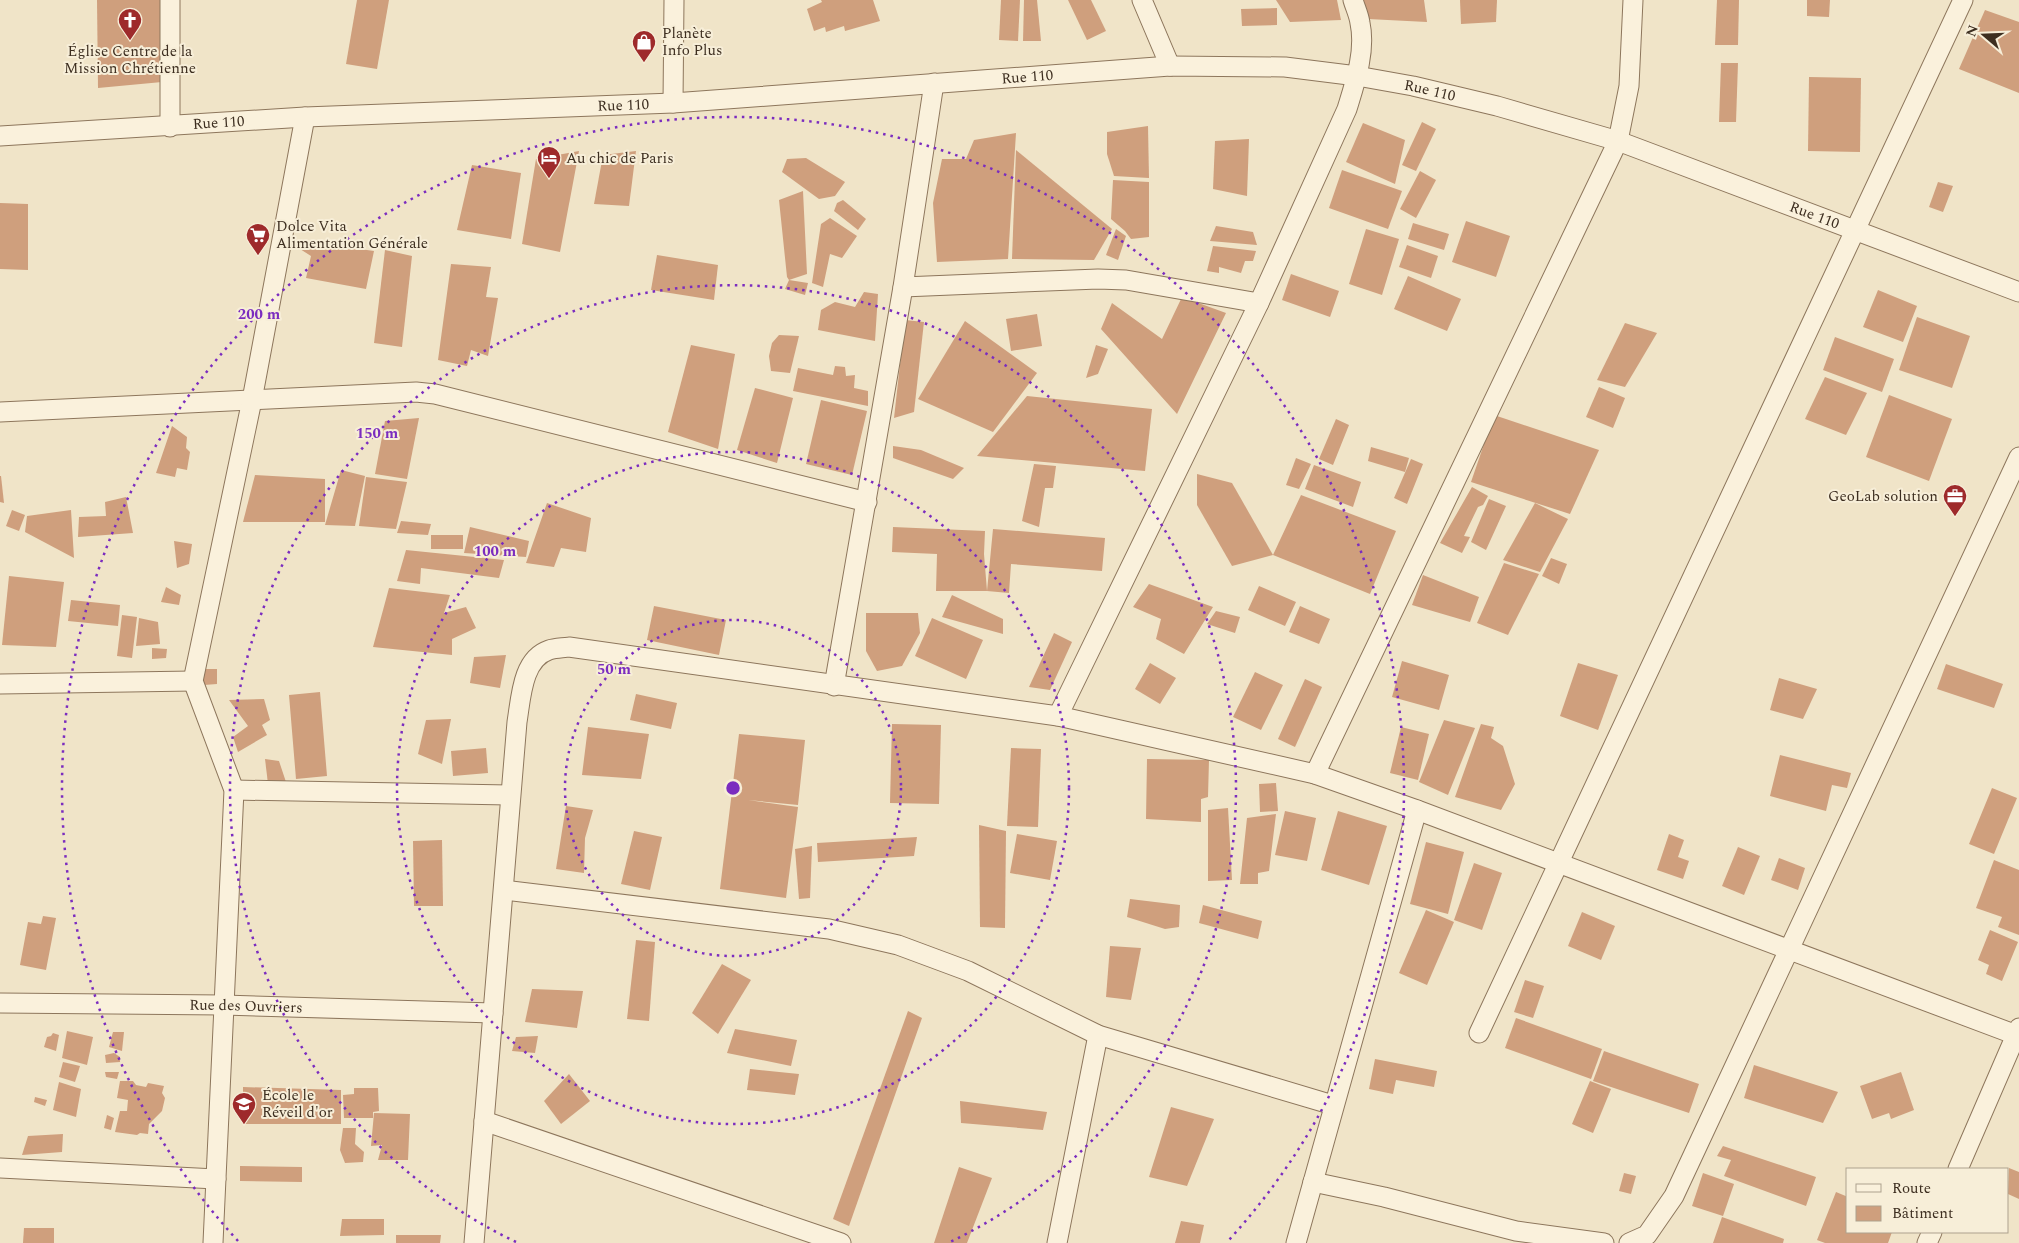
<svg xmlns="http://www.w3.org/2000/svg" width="2019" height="1243" viewBox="0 0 2019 1243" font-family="Spectral,serif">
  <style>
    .building { fill: #cf9f7d }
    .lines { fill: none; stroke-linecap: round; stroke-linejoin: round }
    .minor-casing { stroke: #8d765c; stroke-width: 21 }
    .minor { stroke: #faf1dc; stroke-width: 19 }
    .ring { fill: none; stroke: #7b2cbf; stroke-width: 2.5; stroke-dasharray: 2.5 5 }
    .labels { text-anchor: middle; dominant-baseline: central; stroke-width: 4; stroke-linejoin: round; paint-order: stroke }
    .poi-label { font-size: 15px; fill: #3d2e20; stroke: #f7eed8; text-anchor: start }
    .street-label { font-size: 15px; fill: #3d2e20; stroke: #f7eed8 }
    .centre { fill: #7b2cbf; stroke: #f7eed8; stroke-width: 2.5 }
    .ring-label { font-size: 15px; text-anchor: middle; font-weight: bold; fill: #7b2cbf; stroke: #f7eed8; stroke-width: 4; stroke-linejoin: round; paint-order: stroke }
  </style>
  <rect width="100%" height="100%" fill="#f0e4c8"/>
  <g class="building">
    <polygon points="97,0 161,0 162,82 98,88"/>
    <polygon points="357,0 389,0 377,69 346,64"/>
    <polygon points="821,0 873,0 880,21 845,31 844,26 826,32 825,27 814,31 807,9 822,2"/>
    <polygon points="1001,0 1020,0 1018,41 999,40"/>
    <polygon points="1024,0 1037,0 1041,41 1023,41"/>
    <polygon points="1068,0 1091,0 1106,31 1087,40"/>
    <polygon points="1276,0 1337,0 1341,20 1290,22"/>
    <polygon points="1362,0 1424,0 1427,22 1368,19"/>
    <polygon points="1460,0 1497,0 1496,22 1461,24"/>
    <polygon points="1717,0 1739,0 1738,45 1715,45"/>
    <polygon points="1807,0 1830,0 1829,17 1807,16"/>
    <polygon points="1277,8 1277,25 1242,26 1241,9"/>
    <polygon points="1985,10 2019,22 2019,93 1959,69"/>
    <polygon points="1721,63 1738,63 1736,122 1719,122"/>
    <polygon points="1809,77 1861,78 1860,152 1808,151"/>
    <polygon points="1422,122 1436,129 1416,171 1402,165"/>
    <polygon points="1363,123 1405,140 1395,184 1346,162"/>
    <polygon points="1148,126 1149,178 1114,176 1107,154 1107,132"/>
    <polygon points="1016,133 1008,259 937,262 933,203 942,159 966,159 974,140"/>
    <polygon points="1249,139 1247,196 1213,189 1215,141"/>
    <polygon points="1016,150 1112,229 1094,260 1012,259"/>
    <polygon points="579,151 560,252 522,244 536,159"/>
    <polygon points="636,151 629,206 594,204 603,155"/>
    <polygon points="806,158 845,182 835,196 819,199 782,172 787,159"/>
    <polygon points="472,165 521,173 511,239 457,230"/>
    <polygon points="1342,170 1402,191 1388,229 1329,208"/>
    <polygon points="1420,171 1436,180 1416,218 1400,209"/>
    <polygon points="1113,180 1149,182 1149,237 1131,239 1125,231 1111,219"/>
    <polygon points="1938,182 1953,186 1943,212 1929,207"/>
    <polygon points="803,191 807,274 789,280 808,283 805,295 785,289 789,280 787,277 779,200"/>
    <polygon points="843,200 866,219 858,230 834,211 837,203"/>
    <polygon points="0,203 28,204 28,270 0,269"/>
    <polygon points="830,218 857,236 842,258 830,254 823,287 812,283 821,224"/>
    <polygon points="1466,221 1510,236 1496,277 1452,262"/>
    <polygon points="1413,223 1449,234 1444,250 1408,239"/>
    <polygon points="1216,226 1253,232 1257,245 1210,241"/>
    <polygon points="1116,229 1126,236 1118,260 1106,255"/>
    <polygon points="1366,229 1399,239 1382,295 1349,284"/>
    <polygon points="303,241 374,251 366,289 306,278 311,256 300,249"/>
    <polygon points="1407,245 1438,256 1431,278 1399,267"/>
    <polygon points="1213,246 1256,251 1253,261 1245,261 1241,273 1219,267 1219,273 1207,271"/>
    <polygon points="385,250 412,256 402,347 374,343"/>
    <polygon points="657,255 718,265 714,300 651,290"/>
    <polygon points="451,264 491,267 486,297 498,298 488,356 471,350 467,366 438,360"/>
    <polygon points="1291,274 1339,291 1330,317 1282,300"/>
    <polygon points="1408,276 1461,299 1447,331 1394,309"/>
    <polygon points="1878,290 1917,306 1903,342 1863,327"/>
    <polygon points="864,292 878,294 875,341 818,330 821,310 835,302 855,307"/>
    <polygon points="1182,297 1226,313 1177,414 1101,329 1112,303 1162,339"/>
    <polygon points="1037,314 1042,346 1011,351 1006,319"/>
    <polygon points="1917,317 1970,336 1952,388 1899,370"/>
    <polygon points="905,320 924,322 914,412 894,418"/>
    <polygon points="965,321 1037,373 993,432 918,399"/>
    <polygon points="1625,323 1657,333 1625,387 1597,380"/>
    <polygon points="779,335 799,336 790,373 771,371 769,356 772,343"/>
    <polygon points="1835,337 1894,359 1882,392 1823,370"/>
    <polygon points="691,345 735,354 718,449 668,432"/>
    <polygon points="1096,345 1108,349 1098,374 1086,378"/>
    <polygon points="835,366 845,367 846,376 855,375 854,388 868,391 868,406 793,391 798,368 833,375"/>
    <polygon points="1825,377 1867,393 1846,435 1805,419"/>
    <polygon points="1599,387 1625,398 1613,428 1586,417"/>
    <polygon points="755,388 793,398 777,463 737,450"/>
    <polygon points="1889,395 1952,419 1929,481 1866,457"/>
    <polygon points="1027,396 1152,409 1145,471 977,456"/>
    <polygon points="821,400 867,411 852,475 806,464"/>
    <polygon points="1494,415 1599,450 1570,514 1471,482"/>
    <polygon points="419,418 407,479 375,474 385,421"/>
    <polygon points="1336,419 1349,425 1333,465 1319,459"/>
    <polygon points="172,426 187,437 186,448 190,452 187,470 177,468 175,477 156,473"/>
    <polygon points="893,446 921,450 964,468 953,479 893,458"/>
    <polygon points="1371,447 1409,458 1405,472 1368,461"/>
    <polygon points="1296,458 1311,464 1299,489 1286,485"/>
    <polygon points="1411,459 1423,464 1407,504 1394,498"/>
    <polygon points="1034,464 1056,466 1053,488 1045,488 1039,527 1022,521"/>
    <polygon points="1314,465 1361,482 1353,507 1305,489"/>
    <polygon points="341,470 365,476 355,526 325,525"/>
    <polygon points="1197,474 1232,483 1273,555 1232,566 1197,505"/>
    <polygon points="255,475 325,479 325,522 243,522"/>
    <polygon points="0,476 1,476 4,503 0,502"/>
    <polygon points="366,477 407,482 396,529 359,526"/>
    <polygon points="1472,487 1488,496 1483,505 1478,507 1464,536 1470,537 1462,553 1440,543"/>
    <polygon points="1301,495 1396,531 1370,594 1273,555"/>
    <polygon points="126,497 133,533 78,537 79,517 106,516 105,502"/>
    <polygon points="1489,499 1506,506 1486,550 1471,542"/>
    <polygon points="547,503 591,518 586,552 561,548 554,567 526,563"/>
    <polygon points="1535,503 1568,519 1540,572 1503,560"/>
    <polygon points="12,510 25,515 19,531 6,526"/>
    <polygon points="71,510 74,558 25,532 27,516"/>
    <polygon points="401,521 431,524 428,535 397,533"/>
    <polygon points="470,527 529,541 526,557 464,553"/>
    <polygon points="893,527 985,531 984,554 987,591 936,591 937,554 892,552"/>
    <polygon points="993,529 1105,538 1102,571 1011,564 1009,593 987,591"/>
    <rect x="431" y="535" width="32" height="14"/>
    <polygon points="174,541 192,544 189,564 177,568"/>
    <polygon points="406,550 504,560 499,578 421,568 420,584 397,581"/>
    <polygon points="1551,558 1567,564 1559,584 1542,576"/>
    <polygon points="1504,563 1539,574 1508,635 1477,623"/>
    <polygon points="1423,575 1479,597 1470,622 1412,605"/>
    <polygon points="9,576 64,582 56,647 2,645"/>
    <polygon points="1149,584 1213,607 1184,654 1156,639 1161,619 1133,607"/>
    <polygon points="1259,586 1296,602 1285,626 1248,610"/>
    <polygon points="166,587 181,595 179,605 161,602"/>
    <polygon points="389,588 450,595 444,613 466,607 476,628 452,639 452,655 373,647"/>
    <polygon points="952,595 1003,619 1003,634 942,617"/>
    <polygon points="71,600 120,605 118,626 68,621"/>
    <polygon points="654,606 726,620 719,655 647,640"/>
    <polygon points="1300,606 1330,619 1319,644 1289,632"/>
    <polygon points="1216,611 1240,617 1235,633 1207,624"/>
    <polygon points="866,613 918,613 920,633 902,666 877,671 866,651"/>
    <polygon points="122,615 137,617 132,658 117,656"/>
    <polygon points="139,618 158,622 160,644 136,646"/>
    <polygon points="932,618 983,640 966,679 915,656"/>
    <polygon points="1054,633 1072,642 1050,690 1029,687"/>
    <polygon points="152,648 167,649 166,658 152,659"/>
    <polygon points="506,655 500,688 470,683 474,657"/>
    <polygon points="1402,661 1449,675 1439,710 1392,697"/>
    <polygon points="1150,663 1176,678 1160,704 1135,689"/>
    <polygon points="1578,663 1618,675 1598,730 1560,716"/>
    <polygon points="1946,664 2003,684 1994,708 1937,689"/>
    <polygon points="203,669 217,669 217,684 204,685"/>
    <polygon points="1255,672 1283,685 1261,730 1233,717"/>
    <polygon points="1779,678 1817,689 1803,719 1770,710"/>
    <polygon points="1305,679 1322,687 1295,747 1278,739"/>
    <polygon points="320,692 327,776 296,779 289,695"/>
    <polygon points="636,694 677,703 671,729 630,720"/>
    <polygon points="264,699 270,720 262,725 267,735 238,752 233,737 248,726 229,700"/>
    <polygon points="451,719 442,764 418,754 426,720"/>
    <polygon points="1444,720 1475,728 1448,795 1419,782"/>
    <polygon points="892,724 941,725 939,804 890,803"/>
    <polygon points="1481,724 1494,727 1491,738 1503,746 1515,784 1501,810 1455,797"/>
    <polygon points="588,727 649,734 641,779 582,775"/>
    <polygon points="1401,727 1429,734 1418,780 1390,773"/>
    <polygon points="739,734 805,740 798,805 748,800 798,807 786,898 720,889"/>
    <polygon points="486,748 488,773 453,776 451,751"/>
    <polygon points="1011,748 1041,749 1038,827 1007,826"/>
    <polygon points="1780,755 1851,773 1847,788 1832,785 1826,811 1770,796"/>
    <polygon points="265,759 279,761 286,782 268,784"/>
    <polygon points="1147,759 1209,760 1208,797 1201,799 1201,822 1146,819"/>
    <polygon points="1276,783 1278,811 1260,812 1259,784"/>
    <polygon points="1992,788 2017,798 1994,854 1969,844"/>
    <polygon points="566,806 593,810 585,838 584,873 556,869"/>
    <polygon points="1228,808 1232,880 1208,881 1208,810"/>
    <polygon points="1285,811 1316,818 1307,861 1275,855"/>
    <polygon points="1338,811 1387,826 1369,885 1321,870"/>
    <polygon points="1276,814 1269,871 1258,873 1258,884 1240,884 1247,818"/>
    <polygon points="979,825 1006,831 1005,928 980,927"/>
    <polygon points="634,831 662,837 650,890 621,884"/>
    <polygon points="1017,834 1057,841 1050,880 1010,873"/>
    <polygon points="1669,834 1684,840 1678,857 1689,861 1683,879 1657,870"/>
    <polygon points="917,837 914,856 818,862 817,843"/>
    <polygon points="442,840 443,906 414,906 413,841"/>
    <polygon points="1426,842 1464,852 1448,914 1410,904"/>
    <polygon points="812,846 810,898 799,899 795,849"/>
    <polygon points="1738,847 1760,856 1744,895 1722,886"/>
    <polygon points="1779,858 1805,868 1798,890 1771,880"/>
    <polygon points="1994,860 2019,870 2019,935 1998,927 2002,917 1976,908"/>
    <polygon points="1474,863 1502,873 1482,930 1454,920"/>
    <polygon points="1130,899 1180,905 1179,927 1165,929 1127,917"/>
    <polygon points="1203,905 1262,921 1258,939 1199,923"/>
    <polygon points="1426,910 1454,922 1427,985 1399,973"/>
    <polygon points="1582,912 1615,926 1601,960 1568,946"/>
    <polygon points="43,916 56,918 46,970 20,965 28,922 41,924"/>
    <polygon points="1990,930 2018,942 2002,981 1986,974 1989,965 1978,960"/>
    <polygon points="636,940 655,942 649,1021 627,1019"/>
    <polygon points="1110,946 1141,948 1131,1000 1106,997"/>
    <polygon points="722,964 751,980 718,1034 692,1013"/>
    <polygon points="1525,980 1544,986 1533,1018 1514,1012"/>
    <polygon points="532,989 583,991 577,1028 525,1022"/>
    <polygon points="908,1011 922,1018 849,1226 833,1219"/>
    <polygon points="1516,1018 1602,1049 1591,1079 1505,1048"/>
    <polygon points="735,1029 797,1040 791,1066 727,1053"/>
    <polygon points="67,1031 93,1037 87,1065 62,1058"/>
    <polygon points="113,1032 124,1032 122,1051 109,1047"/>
    <polygon points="53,1033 59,1035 56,1051 44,1047 47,1037 51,1036"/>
    <polygon points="538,1036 535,1053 512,1051 516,1037"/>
    <polygon points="1604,1051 1699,1084 1689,1113 1593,1081"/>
    <polygon points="114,1053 120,1057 120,1062 106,1063 105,1055"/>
    <polygon points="1375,1059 1437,1071 1434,1087 1396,1080 1393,1094 1369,1089"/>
    <polygon points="63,1062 80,1066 75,1082 59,1077"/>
    <polygon points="1754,1065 1838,1092 1823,1123 1744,1098"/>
    <polygon points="750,1069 799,1074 795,1095 747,1090"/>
    <polygon points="105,1072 119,1072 117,1079 106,1077"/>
    <polygon points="1901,1072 1914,1110 1891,1119 1889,1113 1872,1119 1860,1086"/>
    <polygon points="569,1074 590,1101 561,1124 544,1101"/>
    <polygon points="120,1081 133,1081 136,1085 146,1087 148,1083 164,1086 162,1093 165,1098 162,1111 149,1124 148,1134 140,1133 137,1135 115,1132 120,1111 127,1111 128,1100 117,1098"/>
    <polygon points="1590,1081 1611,1089 1593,1133 1572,1124"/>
    <polygon points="59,1082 81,1089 76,1117 53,1110"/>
    <polygon points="243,1087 341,1090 341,1124 243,1124"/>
    <polygon points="354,1088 378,1088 379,1111 373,1112 373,1118 344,1118 343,1095 354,1094"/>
    <polygon points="35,1097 47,1100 45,1106 34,1102"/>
    <polygon points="960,1101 1047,1112 1043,1130 961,1123"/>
    <polygon points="1171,1107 1214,1119 1187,1186 1149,1177"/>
    <polygon points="374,1113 410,1114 408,1160 378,1160 382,1145 371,1146"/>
    <polygon points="107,1115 114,1118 111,1130 104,1128"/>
    <polygon points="343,1128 356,1128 355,1144 364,1152 363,1162 345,1163 340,1150"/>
    <polygon points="63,1134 62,1152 22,1155 28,1136"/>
    <polygon points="1723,1146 1816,1177 1806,1206 1724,1176 1731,1160 1717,1156"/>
    <polygon points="240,1166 302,1167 302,1182 240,1181"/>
    <polygon points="959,1167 992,1178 967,1243 934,1243"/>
    <polygon points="2009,1168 2019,1172 2019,1199 2008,1194"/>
    <polygon points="1624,1173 1636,1176 1631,1194 1619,1191"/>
    <polygon points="1703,1173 1734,1184 1723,1216 1692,1206"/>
    <polygon points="1836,1192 1848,1197 1848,1232 1892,1232 1888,1243 1825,1243 1817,1240"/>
    <polygon points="1722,1217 1784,1239 1783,1243 1713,1243"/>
    <polygon points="342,1219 384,1219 384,1235 340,1236"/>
    <polygon points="1181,1221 1204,1225 1200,1243 1175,1243"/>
    <polygon points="24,1228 54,1228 54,1243 23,1243"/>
    <polygon points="396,1235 441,1235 440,1243 396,1243"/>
  </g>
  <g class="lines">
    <g class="minor-casing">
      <g id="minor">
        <polyline points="170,0 170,127"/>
        <polyline points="1142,0 1170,66"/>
        <polyline points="673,103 674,0"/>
        <path id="s1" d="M0,136L305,117L673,103L1170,66L1285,67L1357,76L1413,86L1497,106L1618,141L2019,292"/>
        <polyline points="903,287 1098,279 1126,280 1259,303"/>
        <polyline points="0,412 416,392 435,394 867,502"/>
        <polyline points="0,684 193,681"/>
        <polyline points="834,686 903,287 934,83"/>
        <path d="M1058,716L1259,303L1347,109C1355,83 1366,51 1360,23C1359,15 1355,7 1353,0"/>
        <polyline points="1315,774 1618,141 1629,86 1633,0"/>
        <polyline points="234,790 509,795"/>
        <polyline points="504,890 829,929 898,945 968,971 1098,1035 1333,1105"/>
        <path id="s2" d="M0,1003L223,1005L493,1013"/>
        <polyline points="1479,1033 1963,0"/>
        <polyline points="484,1121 841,1243"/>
        <polyline points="0,1168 216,1179"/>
        <polyline points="1958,1169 2019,1028"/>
        <polyline points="1313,1182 1384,1197 1516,1231 1604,1243"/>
        <polyline points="213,1243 234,790 193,681 252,400 305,117"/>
        <path d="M474,1243L517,722C521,698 522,659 549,650C555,648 563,648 569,647L1058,716L1315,774L1417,810L2019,1036"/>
        <polyline points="1057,1243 1098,1035"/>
        <polyline points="1296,1243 1417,810"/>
        <polyline points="1629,1243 1647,1235 1674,1196 2019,457"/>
        <polyline points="1927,1243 1932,1232"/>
      </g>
    </g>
    <use href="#minor" class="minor"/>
  </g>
  <g class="ring">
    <circle cx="733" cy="788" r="168"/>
    <circle cx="733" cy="788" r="336"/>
    <path d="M516 1242A503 503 0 1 1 950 1242"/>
    <path d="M238 1241A671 671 0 1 1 1228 1241"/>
  </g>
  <defs>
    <g id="church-pin" transform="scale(1.25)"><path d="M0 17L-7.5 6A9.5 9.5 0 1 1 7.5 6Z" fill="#9e2a2b" stroke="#f7eed8"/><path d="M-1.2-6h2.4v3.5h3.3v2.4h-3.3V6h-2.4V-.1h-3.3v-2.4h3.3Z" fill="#fff"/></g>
    <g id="shop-pin" transform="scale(1.25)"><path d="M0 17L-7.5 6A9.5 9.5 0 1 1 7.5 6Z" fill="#9e2a2b" stroke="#f7eed8"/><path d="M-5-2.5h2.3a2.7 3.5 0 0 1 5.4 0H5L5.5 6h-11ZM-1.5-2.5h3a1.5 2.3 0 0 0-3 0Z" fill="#fff"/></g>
    <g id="hotel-pin" transform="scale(1.25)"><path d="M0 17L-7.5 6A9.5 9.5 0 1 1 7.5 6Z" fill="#9e2a2b" stroke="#f7eed8"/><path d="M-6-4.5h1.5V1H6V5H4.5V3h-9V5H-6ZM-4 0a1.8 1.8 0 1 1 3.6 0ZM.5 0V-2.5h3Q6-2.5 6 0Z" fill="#fff"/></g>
    <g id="supermarket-pin" transform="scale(1.25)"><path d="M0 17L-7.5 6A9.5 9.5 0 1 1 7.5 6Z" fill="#9e2a2b" stroke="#f7eed8"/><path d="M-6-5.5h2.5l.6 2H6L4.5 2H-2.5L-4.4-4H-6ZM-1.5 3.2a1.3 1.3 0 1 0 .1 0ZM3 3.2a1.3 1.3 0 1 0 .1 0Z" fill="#fff"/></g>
    <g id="office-pin" transform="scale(1.25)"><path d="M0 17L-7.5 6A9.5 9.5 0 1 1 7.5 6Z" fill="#9e2a2b" stroke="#f7eed8"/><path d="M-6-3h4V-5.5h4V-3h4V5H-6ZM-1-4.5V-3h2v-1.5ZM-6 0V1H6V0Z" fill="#fff"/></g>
    <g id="school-pin" transform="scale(1.25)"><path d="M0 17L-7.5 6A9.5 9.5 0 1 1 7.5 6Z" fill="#9e2a2b" stroke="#f7eed8"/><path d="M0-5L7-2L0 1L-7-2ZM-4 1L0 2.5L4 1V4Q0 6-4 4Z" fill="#fff"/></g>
  </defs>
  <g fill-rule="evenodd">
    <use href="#church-pin" x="130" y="20"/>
    <use href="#shop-pin" x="644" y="42"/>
    <use href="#hotel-pin" x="549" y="158"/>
    <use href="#supermarket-pin" x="258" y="235"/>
    <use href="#office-pin" x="1955" y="496"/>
    <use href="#school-pin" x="244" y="1104"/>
  </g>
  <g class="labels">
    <g class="poi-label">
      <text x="662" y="33">Planète<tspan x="662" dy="17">Info Plus</tspan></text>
      <text x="130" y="51" text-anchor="middle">Église Centre de la<tspan x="130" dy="17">Mission Chrétienne</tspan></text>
      <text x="566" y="158">Au chic de Paris</text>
      <text x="276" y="226">Dolce Vita<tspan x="276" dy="17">Alimentation Générale</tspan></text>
      <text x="1938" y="496" text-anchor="end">GeoLab solution</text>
      <text x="262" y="1095">École le<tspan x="262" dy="17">Réveil d'or</tspan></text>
    </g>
    <g class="street-label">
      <text stroke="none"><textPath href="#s1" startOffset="1029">Rue 110</textPath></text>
      <text stroke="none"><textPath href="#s1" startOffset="1434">Rue 110</textPath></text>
      <text stroke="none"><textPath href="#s1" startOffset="624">Rue 110</textPath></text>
      <text stroke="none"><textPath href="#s1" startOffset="219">Rue 110</textPath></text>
      <text stroke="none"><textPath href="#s1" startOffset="1839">Rue 110</textPath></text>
      <text stroke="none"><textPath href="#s2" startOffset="246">Rue des Ouvriers</textPath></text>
    </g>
  </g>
  <circle cx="733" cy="788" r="8" class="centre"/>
  <g class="ring-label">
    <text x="259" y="319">200 m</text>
    <text x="377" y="438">150 m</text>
    <text x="495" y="556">100 m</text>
    <text x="614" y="674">50 m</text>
  </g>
  <rect x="1846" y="1168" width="162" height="65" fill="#f7eed8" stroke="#ada18e"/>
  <rect x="1856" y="1184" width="25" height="8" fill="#faf1dc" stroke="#ada18e"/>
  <text x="1892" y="1193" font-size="15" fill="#3d2e20">Route</text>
  <rect x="1856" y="1206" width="25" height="15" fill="#cf9f7d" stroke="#ada18e"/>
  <text x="1892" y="1218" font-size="15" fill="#3d2e20">Bâtiment</text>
  <g transform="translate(1984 35) rotate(289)" stroke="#f7eed8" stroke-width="4" paint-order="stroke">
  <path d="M0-4L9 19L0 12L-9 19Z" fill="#3d2e20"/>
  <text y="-8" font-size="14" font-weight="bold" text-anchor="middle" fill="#3d2e20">N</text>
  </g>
</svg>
